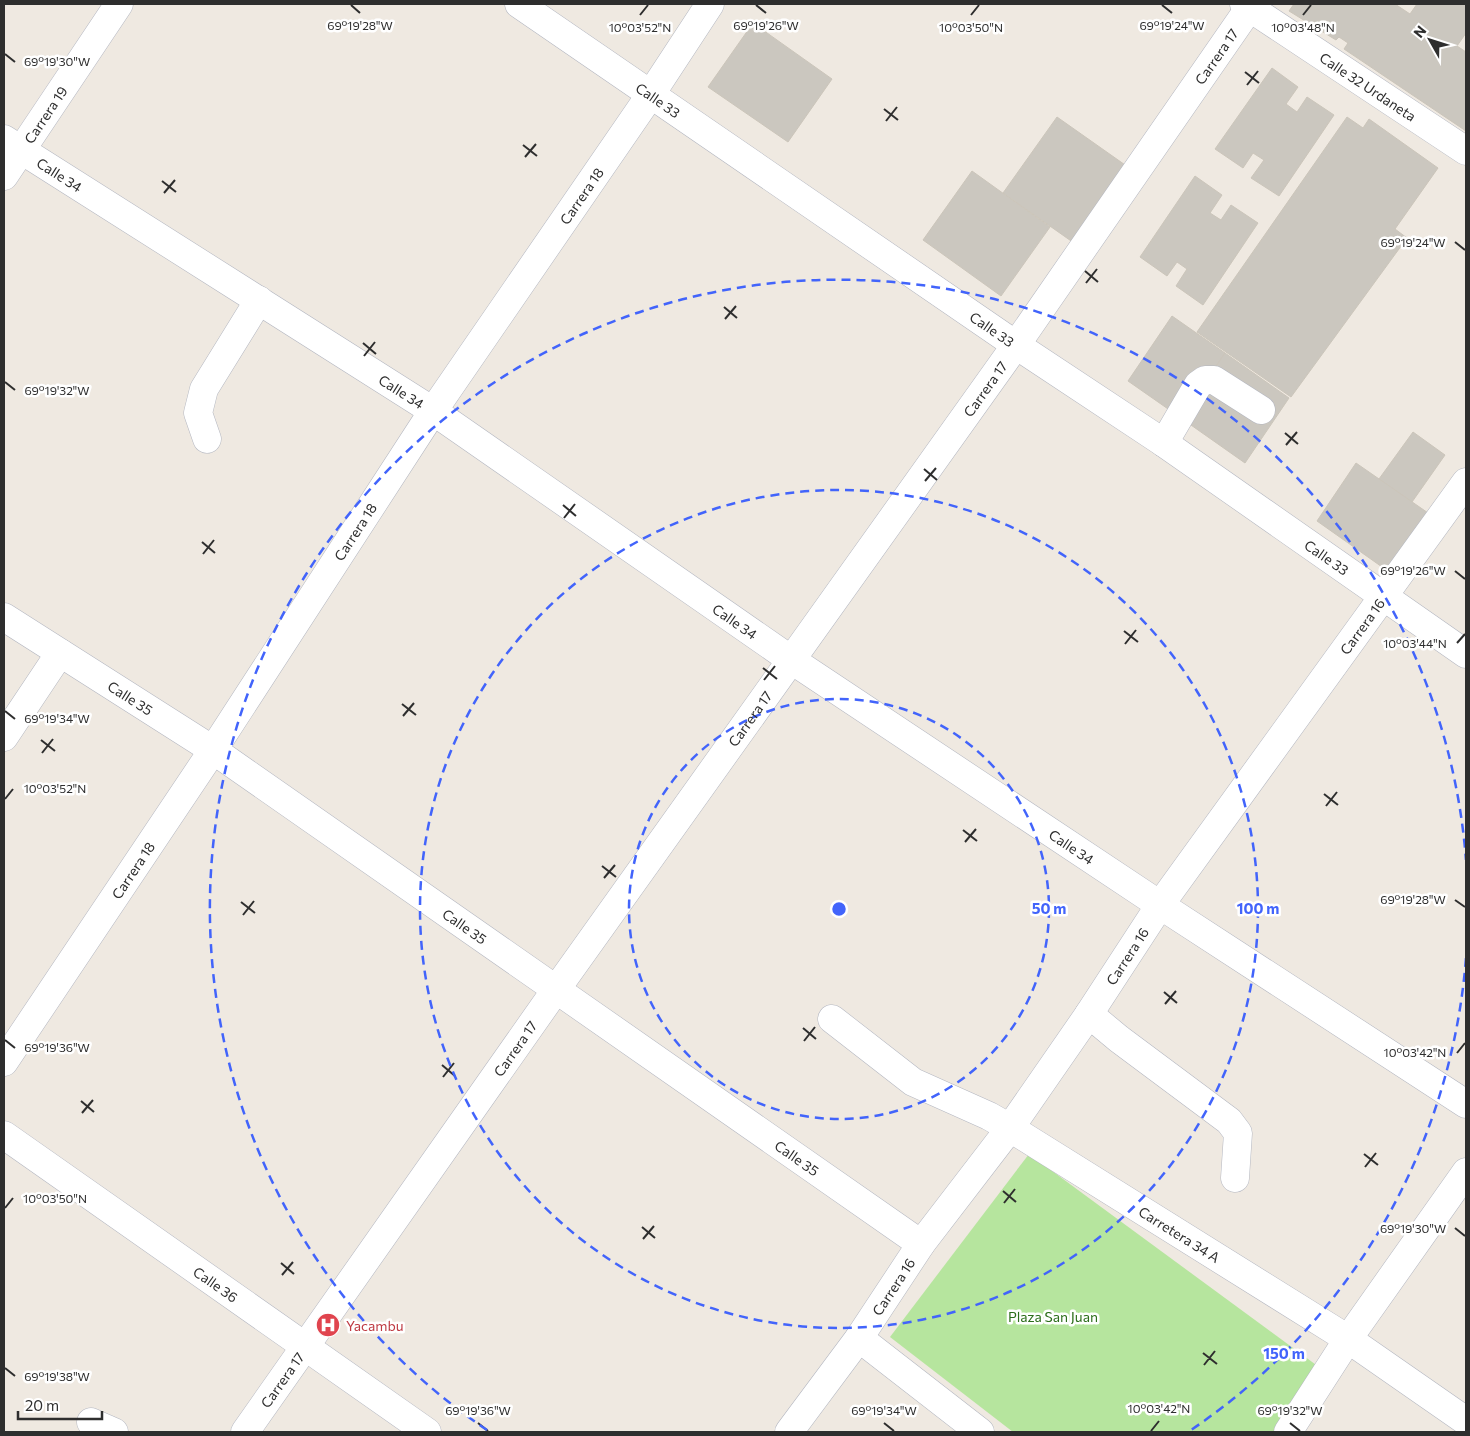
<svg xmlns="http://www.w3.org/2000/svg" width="1470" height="1436" viewBox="0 0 1470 1436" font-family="Commissioner,sans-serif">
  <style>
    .green { fill: #b6e59e }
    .building { fill: #cbc7bf; stroke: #cbc5ba }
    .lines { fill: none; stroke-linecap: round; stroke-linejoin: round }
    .minor-casing { stroke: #b4b7c1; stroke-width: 29 }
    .minor { stroke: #fff; stroke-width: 28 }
    .ticks { fill: none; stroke: #2e2e2e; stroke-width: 2 }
    .ring { fill: none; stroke: #4264fb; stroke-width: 2.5; stroke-dasharray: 9 6 }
    .labels { text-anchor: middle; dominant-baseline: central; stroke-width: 5; stroke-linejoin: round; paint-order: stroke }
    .street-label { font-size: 14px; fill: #2e2e2e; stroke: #fff }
    .park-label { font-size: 14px; fill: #2c6e1b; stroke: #fff }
    .health-label { font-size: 14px; fill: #be3a42; stroke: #fff; text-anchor: start }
    .ticks-label { font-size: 12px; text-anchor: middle; fill: #2e2e2e; stroke: #fff; stroke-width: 5; stroke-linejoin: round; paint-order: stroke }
    .centre { fill: #4264fb; stroke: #fff; stroke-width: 2.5 }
    .ring-label { font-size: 15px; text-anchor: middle; font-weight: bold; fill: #4264fb; stroke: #fff; stroke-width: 5; stroke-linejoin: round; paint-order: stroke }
  </style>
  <rect width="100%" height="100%" fill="#efe9e1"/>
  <polygon class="green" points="1029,1154 1323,1370 1279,1432 1013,1432 890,1337"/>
  <g class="building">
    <polygon points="1294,4 1395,4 1410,14 1417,4 1466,4 1466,33 1457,46 1466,52 1466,131 1344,49 1348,43 1339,37 1336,40 1289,11"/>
    <polygon points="753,23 832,79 788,142 708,87"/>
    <polygon points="1272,68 1298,87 1286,104 1297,112 1307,97 1334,115 1279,196 1251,178 1264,160 1253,153 1243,168 1215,149"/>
    <polygon points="1057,117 1128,167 1074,243 1003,193"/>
    <polygon points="1347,117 1363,128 1369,119 1438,168 1395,229 1407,238 1291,397 1197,332"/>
    <polygon points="972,171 1050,227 1001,296 923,240"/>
    <polygon points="1195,176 1222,195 1210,213 1221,220 1231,205 1258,223 1203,305 1176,286 1187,269 1177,262 1167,276 1140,257"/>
    <polygon points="1172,316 1225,353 1181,418 1128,381"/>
    <polygon points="1225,353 1289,398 1245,463 1181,418"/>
    <polygon points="1413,432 1445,455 1412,502 1379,479"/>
    <polygon points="1356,463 1431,515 1392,574 1317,521"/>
  </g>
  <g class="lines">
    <g class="minor-casing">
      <g id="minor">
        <path id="s1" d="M519,4L1016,345L1164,443L1466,654"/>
        <path id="s2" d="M1244,4L1466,151"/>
        <path id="s3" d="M4,139L433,411L790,659L1160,905L1466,1104"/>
        <path id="s4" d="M4,176L119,4"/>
        <polyline points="207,439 198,413 204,389 259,300"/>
        <polyline points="1164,443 1198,385 1205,380 1214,380 1261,410"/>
        <path id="s5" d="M4,617L213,750L921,1244"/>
        <polyline points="4,737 60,653"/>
        <polyline points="1089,1014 1119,1039 1229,1121 1238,1133 1235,1178"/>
        <path id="s6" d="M832,1019L913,1082L989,1116L1010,1128L1348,1339L1466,1421"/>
        <path id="s7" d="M4,1062L213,750L433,411L651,94L710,4"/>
        <path id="s8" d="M4,1135L427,1432"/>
        <polyline points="859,1338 980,1432"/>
        <polyline points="91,1422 114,1432"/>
        <path id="s9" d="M245,1432L555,991L1016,345L1252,4"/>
        <path id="s10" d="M789,1432L859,1338L921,1244L1010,1128L1089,1014L1160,905L1466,482"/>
        <polyline points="1288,1432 1348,1339 1466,1172"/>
      </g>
    </g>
    <use href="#minor" class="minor"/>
  </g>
  <path class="ticks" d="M351,5L360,13M756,5L766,13M1162,5L1172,13M640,15L648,5M971,15L979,5M1303,15L1311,5M5,54L15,62M1245,72L1259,83M1247,85L1258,71M884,109L898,120M886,121L897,107M523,145L537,156M525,157L536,144M162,181L176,192M164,193L175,180M1455,242L1465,250M1085,271L1098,282M1086,283L1097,269M724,307L737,318M725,319L736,306M363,343L376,354M364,356L375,342M5,382L15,390M1285,433L1298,444M1286,445L1297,432M924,469L937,480M925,481L936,468M563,505L576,516M564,518L575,504M202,542L215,553M203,554L214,540M1455,571L1465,579M1124,631L1138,642M1457,643L1465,634M1125,644L1136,630M763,668L777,679M764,680L775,666M402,704L416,715M5,711L15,719M403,716L414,703M41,740L55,751M42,753L53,739M1324,794L1338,805M5,799L13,789M1326,806L1337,792M963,830L977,841M965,842L976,829M602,866L616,877M604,878L615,865M1455,900L1465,907M241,902L255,913M243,915L254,901M1164,992L1177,1003M1165,1004L1176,991M803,1028L816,1039M5,1040L15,1048M804,1041L815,1027M1457,1053L1465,1043M442,1065L455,1076M443,1077L454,1063M81,1101L94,1112M82,1113L93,1100M1364,1154L1378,1165M1365,1167L1376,1153M1003,1191L1016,1202M1004,1203L1015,1189M5,1208L13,1198M642,1227L655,1238M1455,1228L1465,1236M643,1239L654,1226M281,1263L294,1274M282,1275L293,1262M1203,1353L1217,1364M1204,1365L1215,1351M5,1368L15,1376M478,1423L488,1431M884,1423L894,1431M1290,1423L1300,1431M1151,1431L1159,1421"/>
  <g class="ring">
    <circle cx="839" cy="909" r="210"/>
    <circle cx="839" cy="909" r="419"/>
    <path d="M1466 958A629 629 0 0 1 1191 1430M487 1430A629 629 0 1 1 1466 860"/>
  </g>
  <defs>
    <g id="hospital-disc" transform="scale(1.25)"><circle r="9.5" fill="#e0444e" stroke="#fff"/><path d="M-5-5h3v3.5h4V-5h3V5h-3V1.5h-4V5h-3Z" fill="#fff"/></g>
  </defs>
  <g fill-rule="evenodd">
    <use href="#hospital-disc" x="328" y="1325"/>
  </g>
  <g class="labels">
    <g class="street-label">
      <text stroke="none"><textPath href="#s9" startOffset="1684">Carrera 17</textPath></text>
      <text stroke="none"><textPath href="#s2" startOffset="149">Calle 32 Urdaneta</textPath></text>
      <text stroke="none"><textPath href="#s1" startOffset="169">Calle 33</textPath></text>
      <text stroke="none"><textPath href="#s4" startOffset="74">Carrera 19</textPath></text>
      <text stroke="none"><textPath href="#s3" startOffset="66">Calle 34</textPath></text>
      <text stroke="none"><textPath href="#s7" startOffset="1041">Carrera 18</textPath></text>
      <text stroke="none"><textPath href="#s1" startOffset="574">Calle 33</textPath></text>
      <text stroke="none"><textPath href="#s9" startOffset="1279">Carrera 17</textPath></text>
      <text stroke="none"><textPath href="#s3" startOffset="471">Calle 34</textPath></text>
      <text stroke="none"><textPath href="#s7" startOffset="636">Carrera 18</textPath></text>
      <text stroke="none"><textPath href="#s1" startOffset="979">Calle 33</textPath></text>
      <text stroke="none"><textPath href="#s3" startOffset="876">Calle 34</textPath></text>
      <text stroke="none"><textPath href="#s10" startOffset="989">Carrera 16</textPath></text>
      <text stroke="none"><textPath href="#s5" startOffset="150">Calle 35</textPath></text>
      <text stroke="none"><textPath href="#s9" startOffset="874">Carrera 17</textPath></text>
      <text stroke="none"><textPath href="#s3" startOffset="1281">Calle 34</textPath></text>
      <text stroke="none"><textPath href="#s7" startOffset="231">Carrera 18</textPath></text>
      <text stroke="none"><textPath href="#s5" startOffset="555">Calle 35</textPath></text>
      <text stroke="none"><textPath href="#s10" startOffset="584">Carrera 16</textPath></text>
      <text stroke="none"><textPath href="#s9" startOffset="469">Carrera 17</textPath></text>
      <text stroke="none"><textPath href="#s5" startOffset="960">Calle 35</textPath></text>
      <text stroke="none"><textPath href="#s6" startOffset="410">Carretera 34 A</textPath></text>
      <text stroke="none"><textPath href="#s8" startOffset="259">Calle 36</textPath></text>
      <text stroke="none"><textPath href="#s10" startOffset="179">Carrera 16</textPath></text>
      <text stroke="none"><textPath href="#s9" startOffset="64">Carrera 17</textPath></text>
    </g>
    <g class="park-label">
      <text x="1053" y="1316">Plaza San Juan</text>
    </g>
    <g class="health-label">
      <text x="346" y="1325">Yacambu</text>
    </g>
  </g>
  <g class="ticks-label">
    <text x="360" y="30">69°19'28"W</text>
    <text x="766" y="30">69°19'26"W</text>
    <text x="1172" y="30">69°19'24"W</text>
    <text x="640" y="32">10°03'52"N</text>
    <text x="971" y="32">10°03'50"N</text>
    <text x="1303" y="32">10°03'48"N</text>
    <text x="57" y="66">69°19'30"W</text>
    <text x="1413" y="247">69°19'24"W</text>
    <text x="57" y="395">69°19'32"W</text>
    <text x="1413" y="575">69°19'26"W</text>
    <text x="1415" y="648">10°03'44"N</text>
    <text x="57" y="723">69°19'34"W</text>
    <text x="55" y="793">10°03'52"N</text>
    <text x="1413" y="904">69°19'28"W</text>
    <text x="57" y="1052">69°19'36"W</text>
    <text x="1415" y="1057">10°03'42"N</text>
    <text x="55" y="1203">10°03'50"N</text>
    <text x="1413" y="1233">69°19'30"W</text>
    <text x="57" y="1381">69°19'38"W</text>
    <text x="1159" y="1413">10°03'42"N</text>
    <text x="478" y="1415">69°19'36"W</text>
    <text x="884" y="1415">69°19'34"W</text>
    <text x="1290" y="1415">69°19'32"W</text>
  </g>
  <circle cx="839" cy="909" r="8" class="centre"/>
  <g class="ring-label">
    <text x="1049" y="914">50 m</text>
    <text x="1258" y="914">100 m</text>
    <text x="1284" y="1359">150 m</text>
  </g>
  <rect width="1470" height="1436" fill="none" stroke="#2e2e2e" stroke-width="10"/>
  <g transform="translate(1430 40) rotate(309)" stroke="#ffffff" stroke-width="4" paint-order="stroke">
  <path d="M0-4L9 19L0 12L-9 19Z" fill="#2e2e2e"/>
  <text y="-8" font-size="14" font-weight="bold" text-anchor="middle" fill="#2e2e2e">N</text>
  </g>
  <path d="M18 1411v8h84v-8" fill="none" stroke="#2e2e2e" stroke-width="2.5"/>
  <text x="25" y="1411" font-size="15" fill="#2e2e2e" stroke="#ffffff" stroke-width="4" paint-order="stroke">20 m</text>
</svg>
